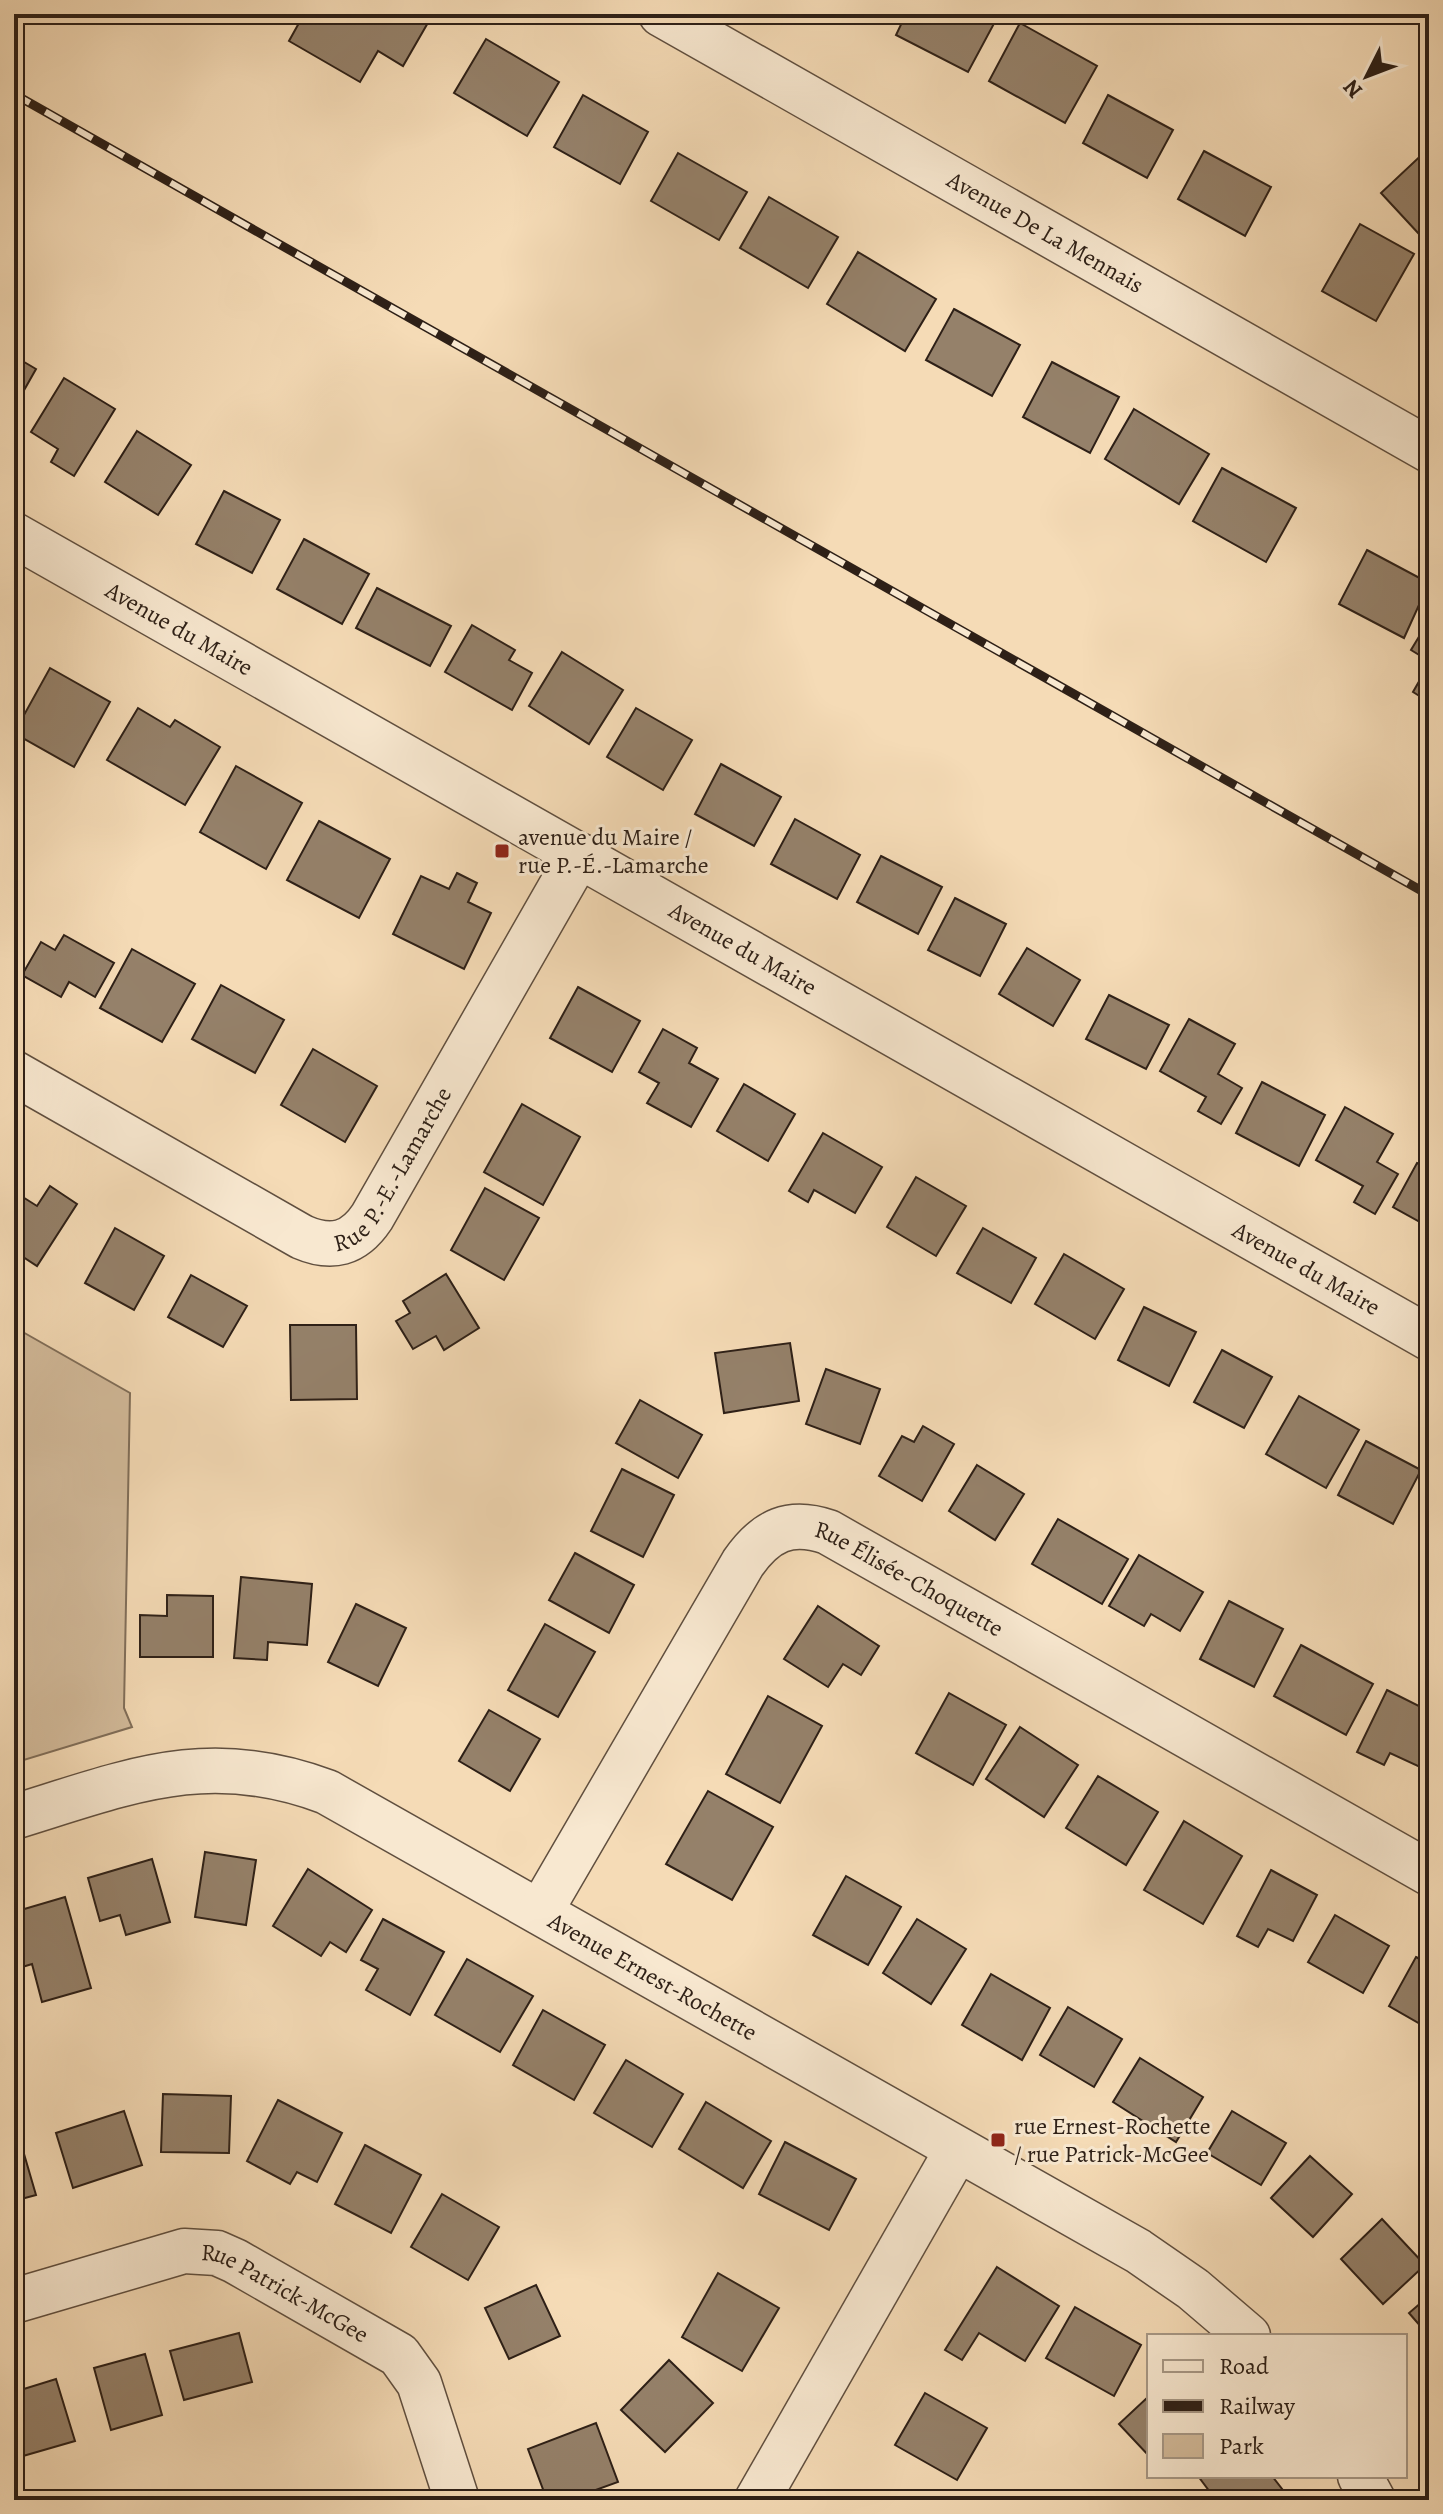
<svg xmlns="http://www.w3.org/2000/svg" width="1443" height="2514" viewBox="0 0 1443 2514" font-family="Alegreya,serif">
  <style>
    .green { fill: #d3bb9b; stroke: #806e59; stroke-width: 2 }
    .building { fill: #95816a; stroke: #2e2017; stroke-width: 2 }
    .lines { fill: none; stroke-linecap: round; stroke-linejoin: round }
    .minor-casing { stroke: #604f3f; stroke-width: 47 }
    .minor { stroke: #f8e8d0; stroke-width: 44 }
    .rail-casing { stroke: #2e2017; stroke-width: 9 }
    .rail { stroke: #f8e8d0; stroke-width: 6; stroke-dasharray: 18; stroke-linecap: butt }
    .poi-dot { fill: #8f2418; stroke: #f8e8d0; stroke-width: 3 }
    .labels { text-anchor: middle; dominant-baseline: central; stroke-width: 6; stroke-linejoin: round; paint-order: stroke }
    .street-label { font-size: 24px; fill: #2e2017; stroke: #f8e8d0 }
    .poi-label { font-size: 24px; fill: #2e2017; stroke: #f8e8d0; text-anchor: start }
  </style>
  <rect width="100%" height="100%" fill="#f5dbb6"/>
  <filter id="stains"><feTurbulence type="fractalNoise" baseFrequency=".0025" numOctaves="4"/><feColorMatrix values="0 0 0 0 .2 0 0 0 0 .09 0 0 0 0 .02 0 0 0 .5 -.17"/></filter>
  <radialGradient id="worn" r=".72"><stop offset=".6" stop-color="#630" stop-opacity="0"/><stop offset="1" stop-color="#630" stop-opacity=".3"/></radialGradient>
  <polygon class="green" points="14,1327 130,1393 124,1708 132,1727 14,1763"/>
  <g class="building">
    <polygon points="304,14 433,14 403,66 378,51 360,82 289,41"/>
    <polygon points="906,14 989,14 997,18 968,72 896,35"/>
    <polygon points="1020,23 1097,66 1065,123 989,81"/>
    <polygon points="486,39 559,82 527,136 454,93"/>
    <polygon points="583,95 648,132 620,184 554,147"/>
    <polygon points="1108,95 1173,130 1147,178 1083,143"/>
    <polygon points="1429,148 1429,225 1419,234 1381,193"/>
    <polygon points="1204,151 1271,187 1245,236 1178,199"/>
    <polygon points="678,153 747,192 719,240 651,201"/>
    <polygon points="769,197 838,237 808,288 740,248"/>
    <polygon points="1360,224 1414,254 1376,321 1322,291"/>
    <polygon points="858,252 936,299 905,351 827,304"/>
    <polygon points="954,309 1020,345 992,396 926,360"/>
    <polygon points="14,356 36,369 14,408"/>
    <polygon points="1052,362 1119,397 1090,453 1023,417"/>
    <polygon points="64,378 115,409 74,476 51,462 58,449 31,432"/>
    <polygon points="1134,409 1209,454 1179,504 1105,459"/>
    <polygon points="137,431 191,465 158,515 105,482"/>
    <polygon points="1222,468 1296,508 1266,562 1193,521"/>
    <polygon points="224,491 280,520 252,573 196,544"/>
    <polygon points="304,539 369,574 342,624 277,589"/>
    <polygon points="1367,550 1429,583 1404,638 1339,604"/>
    <polygon points="377,588 451,626 430,666 356,628"/>
    <polygon points="1429,620 1429,661 1411,650"/>
    <polygon points="472,625 515,650 509,660 532,673 512,710 445,672"/>
    <polygon points="562,652 623,690 589,744 529,706"/>
    <polygon points="1429,664 1429,702 1413,692"/>
    <polygon points="50,668 110,702 74,767 14,733"/>
    <polygon points="138,708 170,727 175,720 220,747 185,805 107,760"/>
    <polygon points="636,708 692,740 663,790 607,757"/>
    <polygon points="721,764 781,797 754,846 695,814"/>
    <polygon points="236,766 302,803 266,869 200,832"/>
    <polygon points="795,819 860,855 837,899 771,864"/>
    <polygon points="319,821 390,859 359,918 287,880"/>
    <polygon points="881,856 942,887 918,934 857,902"/>
    <polygon points="457,873 477,883 468,902 491,913 464,969 393,934 421,876 449,889"/>
    <polygon points="955,898 1006,924 980,976 928,950"/>
    <polygon points="64,935 114,963 95,997 69,982 61,997 22,975 41,942 55,950"/>
    <polygon points="1027,948 1080,980 1053,1026 999,994"/>
    <polygon points="132,949 195,984 162,1042 100,1008"/>
    <polygon points="221,985 284,1020 255,1073 192,1039"/>
    <polygon points="578,987 640,1021 612,1072 550,1038"/>
    <polygon points="1109,995 1169,1025 1146,1069 1086,1039"/>
    <polygon points="1189,1019 1235,1044 1218,1074 1242,1088 1221,1124 1198,1111 1206,1097 1160,1071"/>
    <polygon points="663,1029 697,1048 689,1063 718,1079 691,1127 647,1103 659,1083 639,1072"/>
    <polygon points="313,1049 377,1086 345,1142 281,1105"/>
    <polygon points="1262,1082 1325,1115 1299,1166 1236,1133"/>
    <polygon points="744,1084 795,1114 768,1161 717,1131"/>
    <polygon points="522,1104 580,1137 543,1205 484,1172"/>
    <polygon points="1345,1107 1393,1134 1377,1162 1398,1174 1375,1214 1354,1202 1363,1186 1316,1160"/>
    <polygon points="823,1133 882,1167 855,1213 814,1190 808,1202 789,1191"/>
    <polygon points="1417,1163 1429,1169 1429,1227 1393,1207"/>
    <polygon points="916,1177 966,1206 936,1256 887,1227"/>
    <polygon points="50,1186 77,1204 37,1266 14,1251 14,1200 18,1194 37,1206"/>
    <polygon points="485,1188 539,1218 504,1280 451,1250"/>
    <polygon points="115,1228 164,1256 134,1310 85,1283"/>
    <polygon points="983,1228 1036,1258 1011,1303 957,1273"/>
    <polygon points="1064,1254 1124,1289 1095,1339 1035,1304"/>
    <polygon points="446,1274 479,1328 444,1350 436,1336 413,1349 396,1321 410,1313 403,1301"/>
    <polygon points="191,1275 247,1306 223,1347 168,1317"/>
    <polygon points="1144,1307 1196,1332 1169,1386 1118,1360"/>
    <polygon points="290,1325 356,1325 357,1399 291,1400"/>
    <polygon points="790,1343 799,1401 724,1413 715,1353"/>
    <polygon points="1222,1350 1272,1377 1244,1428 1194,1402"/>
    <polygon points="826,1369 880,1389 860,1444 806,1424"/>
    <polygon points="1299,1396 1359,1430 1326,1488 1266,1454"/>
    <polygon points="640,1400 702,1435 678,1478 616,1443"/>
    <polygon points="923,1426 954,1444 922,1501 879,1476 902,1436 914,1442"/>
    <polygon points="1366,1441 1421,1470 1393,1524 1338,1495"/>
    <polygon points="977,1465 1024,1494 995,1540 949,1511"/>
    <polygon points="622,1469 674,1495 643,1557 591,1531"/>
    <polygon points="1058,1519 1128,1559 1102,1604 1032,1564"/>
    <polygon points="575,1553 634,1585 609,1633 549,1600"/>
    <polygon points="1139,1555 1203,1592 1180,1631 1151,1614 1144,1626 1109,1606"/>
    <polygon points="241,1577 312,1584 307,1645 268,1642 267,1660 234,1658"/>
    <polygon points="167,1595 213,1596 213,1657 140,1657 140,1615 167,1616"/>
    <polygon points="1229,1601 1283,1629 1254,1687 1200,1659"/>
    <polygon points="356,1604 406,1628 378,1686 328,1662"/>
    <polygon points="818,1606 879,1646 861,1675 843,1664 828,1687 784,1659"/>
    <polygon points="545,1624 595,1652 558,1717 508,1690"/>
    <polygon points="1301,1645 1373,1684 1346,1735 1274,1696"/>
    <polygon points="1387,1690 1429,1711 1429,1747 1420,1767 1390,1753 1384,1765 1357,1752"/>
    <polygon points="949,1693 1006,1725 973,1785 916,1753"/>
    <polygon points="768,1696 822,1726 780,1803 726,1774"/>
    <polygon points="489,1710 540,1739 510,1791 459,1761"/>
    <polygon points="1020,1727 1078,1765 1044,1817 986,1779"/>
    <polygon points="1098,1776 1158,1812 1126,1865 1066,1828"/>
    <polygon points="708,1791 773,1827 732,1900 666,1864"/>
    <polygon points="1184,1821 1242,1856 1203,1924 1144,1890"/>
    <polygon points="205,1852 256,1860 246,1925 195,1917"/>
    <polygon points="152,1859 170,1922 126,1935 120,1915 100,1921 88,1878"/>
    <polygon points="308,1869 372,1910 346,1952 330,1942 321,1956 273,1926"/>
    <polygon points="1271,1870 1317,1895 1293,1941 1268,1929 1258,1947 1237,1936"/>
    <polygon points="846,1876 901,1907 868,1965 813,1935"/>
    <polygon points="65,1897 91,1988 42,2002 32,1964 19,1968 14,1951 14,1912"/>
    <polygon points="1335,1915 1389,1946 1363,1993 1308,1962"/>
    <polygon points="383,1919 444,1952 410,2015 366,1990 378,1969 361,1960"/>
    <polygon points="917,1919 966,1949 931,2004 883,1973"/>
    <polygon points="1416,1957 1429,1964 1429,2029 1389,2006"/>
    <polygon points="467,1959 533,1996 500,2052 435,2015"/>
    <polygon points="991,1974 1050,2008 1022,2060 962,2025"/>
    <polygon points="1068,2007 1122,2039 1094,2087 1040,2055"/>
    <polygon points="543,2010 605,2045 574,2100 513,2065"/>
    <polygon points="1140,2058 1203,2097 1176,2142 1113,2102"/>
    <polygon points="626,2060 683,2094 652,2147 594,2113"/>
    <polygon points="163,2094 231,2096 229,2153 161,2152"/>
    <polygon points="278,2100 342,2133 317,2182 297,2172 290,2184 247,2161"/>
    <polygon points="706,2102 771,2141 743,2188 679,2149"/>
    <polygon points="124,2111 142,2165 73,2188 56,2133"/>
    <polygon points="1232,2111 1286,2143 1261,2185 1207,2153"/>
    <polygon points="15,2123 36,2195 14,2201 14,2124"/>
    <polygon points="785,2142 856,2179 829,2230 759,2194"/>
    <polygon points="365,2145 421,2175 391,2233 335,2204"/>
    <polygon points="1310,2156 1352,2194 1313,2237 1271,2198"/>
    <polygon points="442,2194 499,2227 468,2280 411,2247"/>
    <polygon points="1382,2219 1425,2265 1383,2304 1341,2259"/>
    <polygon points="997,2267 1059,2306 1025,2361 979,2333 962,2360 945,2350"/>
    <polygon points="718,2273 779,2308 742,2371 682,2337"/>
    <polygon points="536,2285 560,2336 509,2359 485,2308"/>
    <polygon points="1429,2296 1429,2336 1409,2313"/>
    <polygon points="1075,2307 1141,2345 1114,2396 1046,2358"/>
    <polygon points="239,2333 252,2382 184,2400 170,2351"/>
    <polygon points="145,2354 162,2415 111,2430 94,2368"/>
    <polygon points="669,2360 713,2403 665,2452 621,2410"/>
    <polygon points="56,2379 75,2441 23,2456 14,2435 14,2392"/>
    <polygon points="925,2393 987,2428 957,2480 895,2445"/>
    <polygon points="1149,2396 1149,2456 1119,2424"/>
    <polygon points="596,2423 618,2482 568,2500 547,2500 528,2449"/>
    <polygon points="1198,2476 1272,2476 1286,2494 1278,2500 1216,2500"/>
  </g>
  <g class="lines">
    <g class="minor-casing">
      <g id="minor">
        <path id="s1" d="M661,14L1429,450"/>
        <path id="s2" d="M14,535L1429,1338"/>
        <path id="s3" d="M14,1073L302,1237C332,1250 354,1244 372,1217L579,855"/>
        <path id="s4" d="M14,1817C128,1782 208,1747 327,1792L1138,2251L1193,2289L1248,2336"/>
        <path id="s5" d="M540,1912L743,1563C766,1530 790,1519 828,1532L1429,1873"/>
        <path id="s6" d="M14,2301L184,2251L217,2253L235,2261L399,2355L419,2383L457,2500"/>
        <polyline points="1360,2476 1373,2500"/>
        <polyline points="757,2500 957,2150"/>
      </g>
    </g>
    <use href="#minor" class="minor"/>
    <g class="rail-casing">
      <polyline id="rail" points="14,94 1429,895"/>
    </g>
    <use href="#rail" class="rail"/>
  </g>
  <g class="poi-dot">
    <rect x="494" y="843" width="16" height="16" rx="4"/>
    <rect x="990" y="2132" width="16" height="16" rx="4"/>
  </g>
  <g class="labels">
    <g class="street-label">
      <text stroke="none"><textPath href="#s1" startOffset="442">Avenue De La Mennais</textPath></text>
      <text stroke="none"><textPath href="#s2" startOffset="190">Avenue du Maire</textPath></text>
      <text stroke="none"><textPath href="#s2" startOffset="838">Avenue du Maire</textPath></text>
      <text stroke="none"><textPath href="#s3" startOffset="462">Rue P.-E.-Lamarche</textPath></text>
      <text stroke="none"><textPath href="#s2" startOffset="1486">Avenue du Maire</textPath></text>
      <text stroke="none"><textPath href="#s5" startOffset="596">Rue Élisée-Choquette</textPath></text>
      <text stroke="none"><textPath href="#s4" startOffset="696">Avenue Ernest-Rochette</textPath></text>
      <text stroke="none"><textPath href="#s6" startOffset="288">Rue Patrick-McGee</textPath></text>
    </g>
    <g class="poi-label">
      <text x="518" y="837">avenue du Maire /<tspan x="518" dy="28">rue P.-É.-Lamarche</tspan></text>
      <text x="1014" y="2126">rue Ernest-Rochette<tspan x="1014" dy="28">/ rue Patrick-McGee</tspan></text>
    </g>
  </g>
  <rect width="1443" height="2514" fill="none" stroke="#f5dbb6" stroke-width="48"/>
  <rect x="16" y="16" width="1411" height="2482" fill="none" stroke="#2e2017" stroke-width="4"/>
  <rect x="24" y="24" width="1395" height="2466" fill="none" stroke="#2e2017" stroke-width="2"/>
  <rect x="1147" y="2334" width="260" height="144" fill="#f8e8d0" stroke="#a79886" stroke-width="2"/>
  <rect x="1163" y="2360" width="40" height="12" fill="#f8e8d0" stroke="#a79886" stroke-width="2"/>
  <text x="1219" y="2374" font-size="24" fill="#2e2017">Road</text>
  <rect x="1163" y="2400" width="40" height="12" fill="#2e2017" stroke="#a79886" stroke-width="2"/>
  <text x="1219" y="2414" font-size="24" fill="#2e2017">Railway</text>
  <rect x="1163" y="2434" width="40" height="24" fill="#d3bb9b" stroke="#a79886" stroke-width="2"/>
  <text x="1219" y="2454" font-size="24" fill="#2e2017">Park</text>
  <g transform="translate(1367 76) rotate(228)" stroke="#f8e8d0" stroke-width="6" paint-order="stroke">
  <path d="M0-6L14 30L0 20L-14 30Z" fill="#2e2017"/>
  <text y="-12" font-size="22" font-weight="bold" text-anchor="middle" fill="#2e2017">N</text>
  </g>
  <rect width="100%" height="100%" filter="url(#stains)"/>
  <rect width="100%" height="100%" fill="url(#worn)"/>
</svg>
